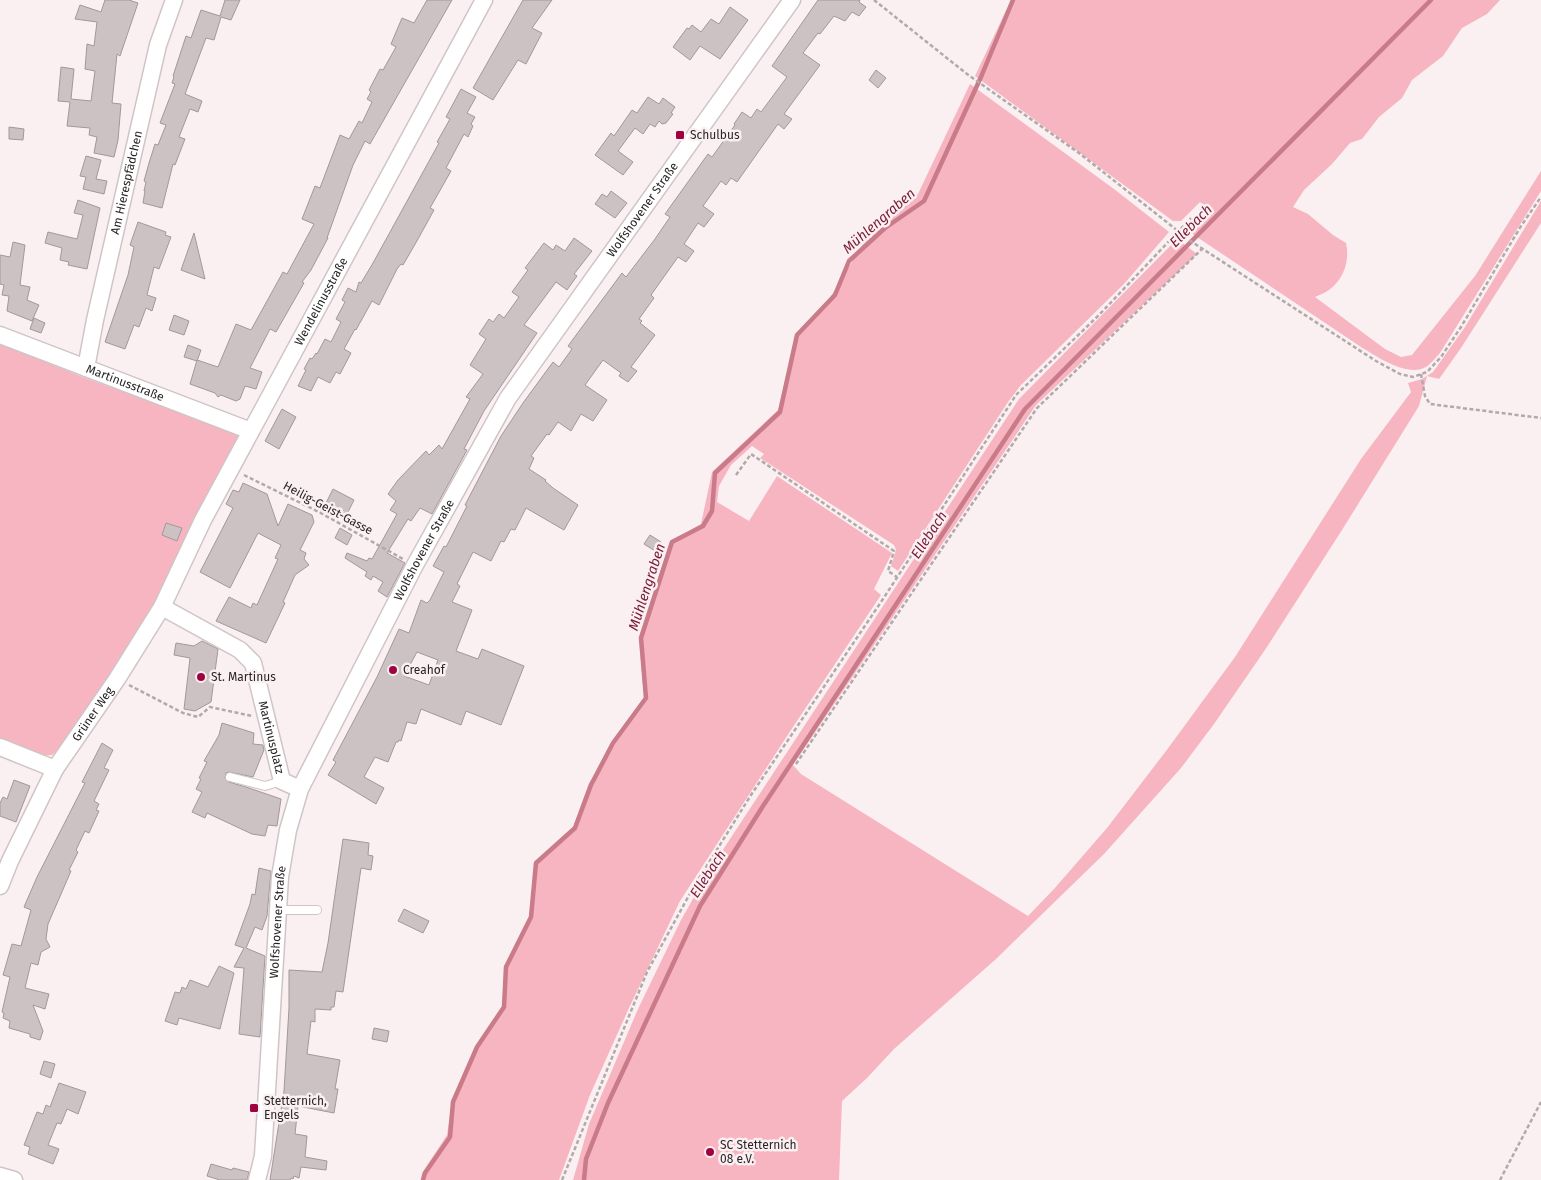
<svg xmlns="http://www.w3.org/2000/svg" width="1541" height="1180" viewBox="0 0 1541 1180" font-family="'Fira Sans',sans-serif">
  <style>
    .green { fill: #f6b5c0 }
    .lines { fill: none; stroke-linecap: round; stroke-linejoin: round }
    .stream { stroke: #c97b8a; stroke-width: 4.5 }
    .building { fill: #ccc2c3; stroke: #a29899; fill-rule: evenodd }
    .service-casing { stroke: #cfc5c6; stroke-width: 10 }
    .minor-casing { stroke: #cfc5c6; stroke-width: 19 }
    .path { stroke: #b1a9aa; stroke-width: 2.5; stroke-dasharray: 4 2.5; stroke-linecap: butt }
    .service { stroke: #fff; stroke-width: 8 }
    .minor { stroke: #fff; stroke-width: 16 }
    .poi-dot { fill: #9f0243; stroke: #fbf0f1; stroke-width: 2 }
    .labels { text-anchor: middle; dominant-baseline: central; stroke-width: 5; stroke-linejoin: round; paint-order: stroke }
    .poi-label { font-size: 12px; fill: #292525; stroke: #fbf0f1; text-anchor: start }
    .street-label { font-size: 12px; fill: #292525; stroke: #fbf0f1 }
    .water-label { font-size: 14px; font-style: italic; fill: #771b37; stroke: #fbf0f1 }
  </style>
  <rect width="100%" height="100%" fill="#fbf0f1"/>
  <g class="green">
    <path d="M1011,0H1500L1487,14L1462,28L1443,56L1412,80L1402,98L1379,117L1362,139L1350,143L1332,164L1304,190L1293,207L1308,214L1333,235L1346,243C1350,260 1344,279 1329,290C1325,293 1319,295 1315,297L1385,349L1401,357L1412,355L1475,276L1541,171V191L1440,353C1436,357 1431,364 1426,367C1408,378 1376,356 1361,347L1185,229L1206,208L1200,202L1181,221H1173L975,76Z"/>
    <polygon points="970,84 1114,189 1169,232 1124,284 1021,385 1008,402 898,571 891,566 896,550 894,545 760,458 764,454 752,446 731,465 719,486 717,502 749,521 777,476 892,553 874,589 881,595 791,730 680,901 629,1008 590,1095 559,1180 421,1180 422,1173 447,1135 452,1100 476,1046 503,1006 504,967 530,915 535,863 573,827 589,783 644,698 639,637 670,542 701,524 712,472 778,410 796,334 828,301 863,244 918,194"/>
    <polygon points="1541,201 1541,223 1461,348 1439,379 1427,376 1419,406 1342,530 1267,647 1214,724 1181,768 1104,854 996,959 894,1049 867,1078 842,1101 839,1180 573,1180 589,1124 638,1009 681,920 707,874 1019,399 1177,239 1197,254 1036,405 793,765 801,774 1028,916 1054,889 1107,828 1166,751 1235,657 1361,459 1411,392 1408,383 1422,379 1433,372 1465,327"/>
    <polygon points="0,343 80,376 244,436 157,602 61,748 52,755 41,756 0,739"/>
  </g>
  <g class="lines">
    <g class="stream">
      <polyline points="423,1180 425,1173 450,1137 453,1102 477,1047 504,1007 506,967 531,917 536,863 575,828 591,785 613,743 646,698 641,638 672,542 703,526 712,511 715,473 780,412 797,335 835,295 849,261 885,228 924,201 981,77 1013,0"/>
      <polyline points="584,1180 586,1159 608,1103 700,906 763,806 1025,409 1431,0"/>
    </g>
  </g>
  <g class="building">
    <polygon points="105,0 129,0 138,3 120,56 117,54 112,103 121,104 118,140 114,157 94,153 97,137 89,135 90,128 67,126 70,102 58,101 61,67 74,69 71,99 91,101 95,71 85,69 87,44 94,46 97,22 75,19 80,5 101,12"/>
    <polygon points="225,0 240,0 231,20 221,17 214,40 206,38 185,94 202,101 198,112 190,109 179,137 185,139 175,165 173,164 162,208 143,203 145,191 144,191 146,182 144,181 149,163 155,144 158,145 166,125 160,123 175,84 172,83 174,77 173,76 186,36 191,38 201,10 220,16"/>
    <polygon points="427,0 452,0 370,144 365,141 353,165 327,238 328,238 311,270 302,282 304,283 276,332 270,329 250,368 262,372 256,389 245,386 240,399 236,401 221,395 218,397 215,393 190,384 197,360 218,367 236,324 251,330 283,272 287,274 314,224 302,219 315,186 320,188 340,135 349,139 359,121 362,123 372,102 367,99 371,92 369,90 380,69 383,70 396,47 391,44 402,18 414,23"/>
    <polygon points="523,0 552,0 532,28 542,33 526,64 518,60 493,100 473,88"/>
    <path d="M818,0H860L859,2L866,7L859,16L852,12L845,21L834,16L820,34L818,33L803,53L820,65L784,114L792,119L784,129L778,124L737,182L731,178L726,185L721,181L703,206L714,214L704,227L698,223L684,244L694,251L686,262L678,257L651,295L654,298L639,319L642,321L640,323L655,335L631,367L637,371L628,382L619,376L621,373L603,360L585,385L607,400L593,421L581,414L571,431L558,422L549,435L547,434L531,456L534,458L529,469L546,480L545,481L553,488L578,505L564,530L526,508L515,530L511,529L504,542L501,541L491,561L473,552L457,584L460,586L452,602L472,610L456,651L478,659L482,649L524,666L501,725L466,711L461,725L421,709L416,724L407,722L401,741L399,740L398,742H396L388,762L375,757L364,777L384,788L376,804L328,775L336,762L333,760L377,677L399,629L409,633L421,600L427,603L430,600L444,572L433,566L444,546L446,547L467,506L465,505L501,436L523,403L553,362L559,367L572,349L568,346L622,273L626,277L655,239L670,217L665,214L708,154L712,157L735,125L734,124L742,112L751,118L757,109L761,112L787,77L772,66ZM417,652L438,660L429,685L404,676Z"/>
    <polygon points="730,7 748,20 720,59 700,46 690,60 673,47 687,28 689,29 692,25 701,32 711,19 719,24"/>
    <polygon points="876,70 886,78 878,88 869,80"/>
    <polygon points="461,89 476,97 467,113 475,117 471,124 473,126 468,137 464,134 446,168 451,171 430,208 434,210 418,239 403,265 401,264 397,269 379,305 372,301 356,330 355,329 344,349 351,353 340,374 336,372 330,383 318,377 311,391 298,386 306,370 304,369 310,358 312,359 316,353 317,354 325,339 331,342 341,322 336,319 345,302 342,300 348,288 356,292 359,282 361,283 373,263 439,143 437,142 450,119 446,117"/>
    <polygon points="648,97 659,104 663,98 675,107 671,113 673,114 666,123 662,124 659,121 655,127 650,124 643,134 635,128 618,151 633,162 623,175 595,155 611,133 614,136 632,110 637,113"/>
    <polygon points="9,127 24,129 23,140 9,139"/>
    <polygon points="86,156 101,160 96,179 107,181 104,194 83,189 86,177 80,176"/>
    <polygon points="611,191 627,203 615,218 595,204 602,194 607,197"/>
    <polygon points="78,200 100,208 87,269 68,265 69,262 60,260 62,248 45,243 48,232 77,239 83,215 74,213"/>
    <polygon points="138,222 166,232 165,235 171,237 159,269 154,267 147,295 156,298 152,311 146,308 139,327 134,325 125,349 105,342 128,275 134,247 130,245"/>
    <polygon points="194,233 205,279 181,270"/>
    <polygon points="574,238 592,251 574,274 577,276 567,290 556,282 524,325 537,333 484,411 464,449 467,450 432,514 420,508 411,521 408,519 387,553 405,563 387,597 378,591 383,582 373,576 371,580 365,576 367,572 345,558 347,553 367,561 369,558 372,559 397,514 390,510 396,501 388,494 398,480 426,451 429,455 439,445 442,449 470,399 466,397 483,374 470,365 486,339 479,334 489,319 493,322 499,314 504,318 519,297 512,292 528,270 525,268 544,243 553,250 556,245 565,251"/>
    <polygon points="13,242 25,245 20,285 30,287 27,300 39,305 32,321 7,311 9,296 2,295 4,285 0,284 0,255 10,257"/>
    <polygon points="174,315 189,321 184,335 169,330"/>
    <polygon points="34,318 45,323 41,333 30,329"/>
    <polygon points="188,345 201,350 197,361 184,357"/>
    <polygon points="282,409 296,417 279,449 265,441"/>
    <polygon points="243,483 267,494 278,526 288,504 312,515 314,522 300,550 306,553 304,559 309,565 295,575 283,602 285,603 266,643 216,621 229,597 251,608 253,603 257,605 278,559 275,558 281,545 258,533 230,588 200,572 233,508 226,504 233,490 239,492"/>
    <polygon points="333,489 354,500 346,516 325,505"/>
    <polygon points="166,523 182,528 177,541 162,535"/>
    <polygon points="340,528 352,535 347,545 335,538"/>
    <polygon points="650,535 661,542 655,551 644,544"/>
    <polygon points="202,641 218,649 211,702 195,711 184,709 190,658 174,655 176,643 194,646"/>
    <polygon points="222,723 254,733 253,744 263,745 264,750 253,777 229,772 226,773 225,778 229,782 249,788 281,799 277,826 268,825 265,836 252,834 207,813 205,818 192,812 202,792 196,789 201,779 199,778 207,762 204,761 219,735"/>
    <polygon points="102,743 113,750 104,768 109,770 94,801 99,804 96,810 99,811 89,833 85,831 76,850 78,852 69,870 71,871 48,924 46,939 50,947 41,952 38,965 31,963 25,988 49,994 45,1009 33,1005 43,1031 40,1040 30,1037 30,1034 9,1028 10,1021 3,1018 4,1013 2,1012 10,977 3,975 12,944 21,946 31,910 24,907 37,877 85,783 82,782"/>
    <polygon points="14,780 30,786 16,822 0,816 0,803 3,797 7,799"/>
    <polygon points="343,839 369,843 368,855 373,856 371,870 361,868 343,992 336,991 334,1007 331,1007 331,1010 315,1009 315,1022 311,1021 307,1054 340,1060 335,1089 338,1089 334,1113 298,1106 295,1134 307,1136 305,1157 327,1161 326,1170 301,1167 299,1178 294,1176 293,1179 291,1178 290,1180 270,1180 284,1091 289,1008 289,970 322,972 328,943"/>
    <polygon points="259,868 271,871 267,916 262,930 255,927 246,948 265,956 260,1037 239,1034 244,968 234,967 244,948 235,945 250,904 252,894 255,895"/>
    <polygon points="404,909 429,921 423,933 398,921"/>
    <polygon points="219,966 234,973 220,1029 179,1018 177,1025 165,1021 175,992 180,993 182,987 186,989 190,980 208,987"/>
    <polygon points="374,1028 389,1031 387,1042 372,1039"/>
    <polygon points="44,1061 55,1064 51,1078 40,1074"/>
    <polygon points="59,1083 86,1092 78,1114 67,1109 61,1124 57,1123 48,1145 59,1149 53,1164 28,1154 30,1147 24,1145 37,1112 43,1114 46,1105 50,1107"/>
    <polygon points="211,1164 232,1170 233,1168 249,1172 247,1180 220,1180 207,1176"/>
  </g>
  <g class="lines">
    <g class="service-casing">
      <g id="service">
        <polyline points="230,777 265,786 282,781"/>
        <polyline points="278,910 317,910"/>
      </g>
    </g>
    <g class="minor-casing">
      <g id="minor">
        <path id="s1" d="M0,335L251,431"/>
        <path id="s2" d="M86,368L95,320L158,45L174,0"/>
        <path id="s3" d="M162,607L240,650L253,663L282,781L300,789"/>
        <path id="s4" d="M0,747L55,769L117,679L162,607L203,520L484,0"/>
        <polyline points="0,886 10,861 55,769"/>
        <polyline points="0,1176 14,1180"/>
        <path id="s5" d="M257,1180L263,1156L280,877L288,830L300,789L415,565L508,398L792,0"/>
      </g>
    </g>
    <g class="path">
      <polyline points="874,0 967,74 1079,153 1192,242 1376,361 1400,374 1413,377 1427,372 1441,357 1461,327 1521,226 1541,197"/>
      <polyline points="1421,374 1425,396 1430,404 1541,418"/>
      <polyline points="244,475 319,512 403,559"/>
      <polyline points="736,475 751,454 894,551 888,571 897,577"/>
      <polyline points="129,685 183,713 198,717 210,707 252,716"/>
      <polyline points="796,764 1037,408 1202,249"/>
      <polyline points="562,1180 647,972 693,888 751,795 883,599 1016,395 1099,315 1191,218"/>
      <polyline points="1500,1180 1541,1102"/>
    </g>
    <use href="#service" class="service"/>
    <use href="#minor" class="minor"/>
  </g>
  <g class="poi-dot">
    <rect x="675" y="130" width="10" height="10" rx="2.5"/>
    <circle cx="393" cy="670" r="5"/>
    <circle cx="201" cy="677" r="5"/>
    <rect x="249" y="1103" width="10" height="10" rx="2.5"/>
    <circle cx="710" cy="1152" r="5"/>
  </g>
  <g class="labels">
    <g class="poi-label">
      <text x="690" y="135">Schulbus</text>
      <text x="403" y="670">Creahof</text>
      <text x="211" y="677">St. Martinus</text>
      <text x="264" y="1101">Stetternich,<tspan x="264" dy="14">Engels</tspan></text>
      <text x="720" y="1145">SC Stetternich<tspan x="720" dy="14">08 e.V.</tspan></text>
    </g>
    <g class="street-label">
      <text stroke="none"><textPath href="#s2" startOffset="190">Am Hierespfädchen</textPath></text>
      <text stroke="none"><textPath href="#s5" startOffset="1069">Wolfshovener Straße</textPath></text>
      <text stroke="none"><textPath href="#s4" startOffset="598">Wendelinusstraße</textPath></text>
      <text stroke="none"><textPath href="#s1" startOffset="134">Martinusstraße</textPath></text>
      <text transform="translate(328 508) rotate(28)">Heilig-Geist-Gasse</text>
      <text stroke="none"><textPath href="#s5" startOffset="664">Wolfshovener Straße</textPath></text>
      <text stroke="none"><textPath href="#s4" startOffset="126">Grüner Weg</textPath></text>
      <text stroke="none"><textPath href="#s3" startOffset="184">Martinusplatz</textPath></text>
      <text stroke="none"><textPath href="#s5" startOffset="259">Wolfshovener Straße</textPath></text>
    </g>
    <g class="water-label">
      <text transform="translate(879 221) rotate(-41)">Mühlengraben</text>
      <text transform="translate(1191 226) rotate(-45)">Ellebach</text>
      <text transform="translate(929 535) rotate(-57)">Ellebach</text>
      <text transform="translate(647 587) rotate(-72)">Mühlengraben</text>
      <text transform="translate(708 874) rotate(-57)">Ellebach</text>
    </g>
  </g>
</svg>
